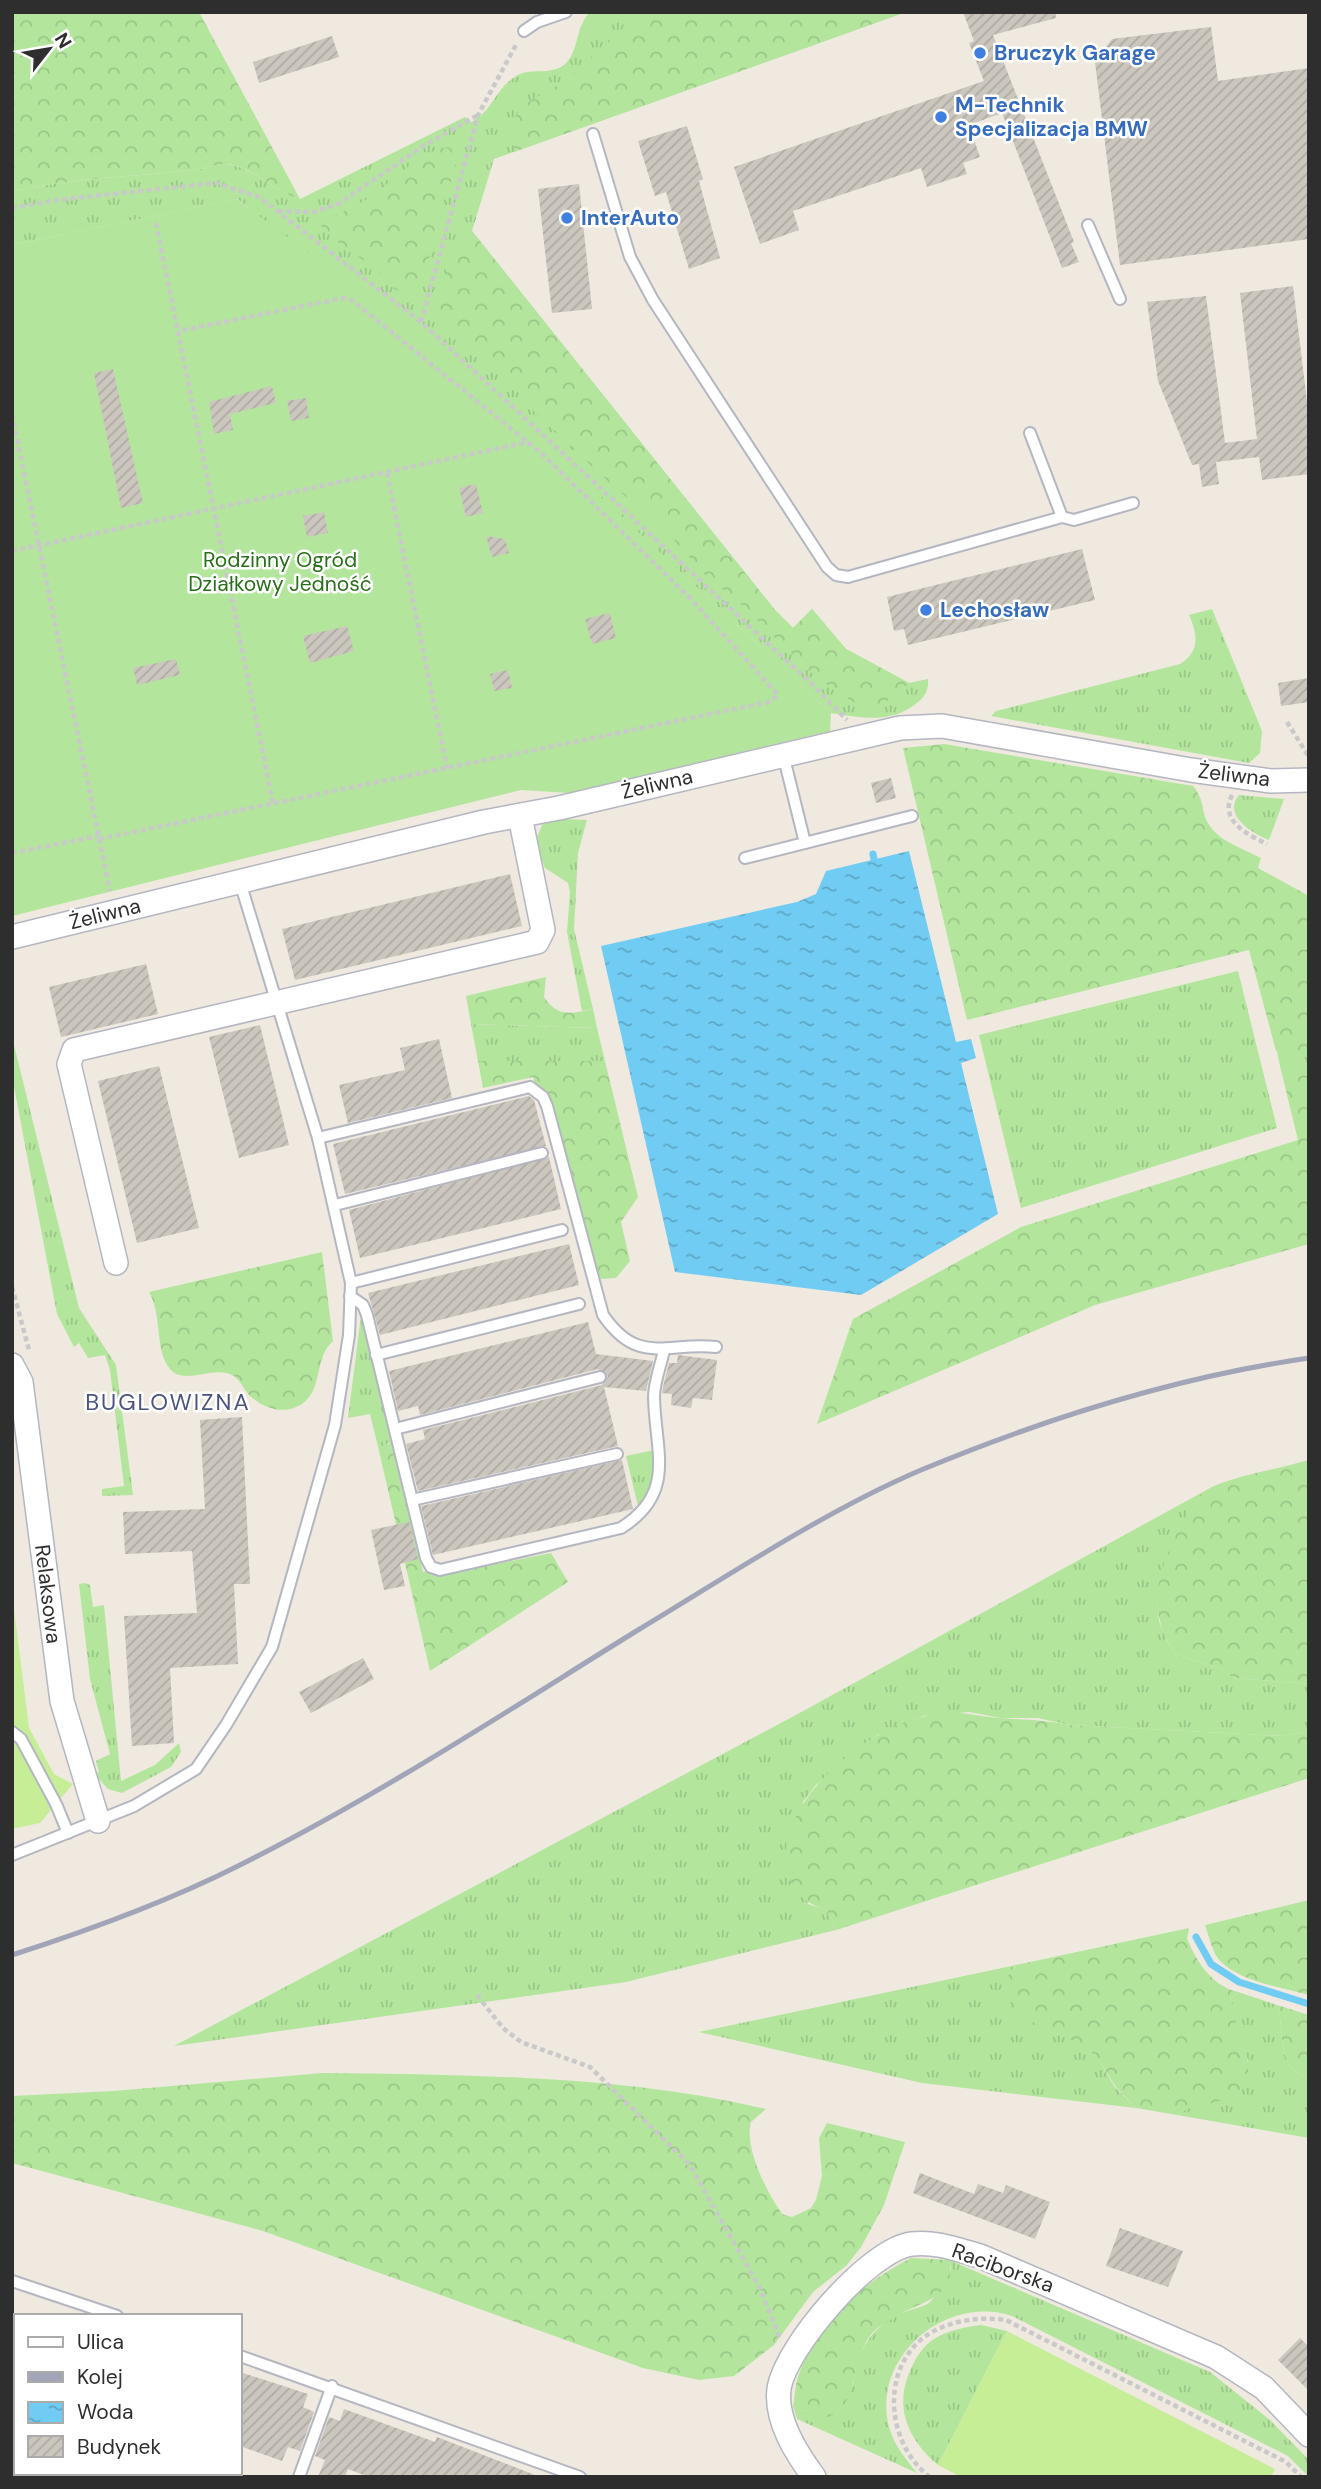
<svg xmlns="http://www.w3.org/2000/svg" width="1321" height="2489" viewBox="0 0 1321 2489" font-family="'DM Sans',sans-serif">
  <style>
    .grass { fill: url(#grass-tufts) }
    .forest { fill: url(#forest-crowns) }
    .garden { fill: #b3e69c }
    .pitch { fill: #c6ee97 }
    .water { fill: url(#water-ripples) }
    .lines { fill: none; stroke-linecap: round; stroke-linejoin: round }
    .stream { stroke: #71ccf3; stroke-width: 7 }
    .building { fill: url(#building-hatch) }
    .lane-casing { stroke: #b4b6c1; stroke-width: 14 }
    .street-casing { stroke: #b4b6c1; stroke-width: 26 }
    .path { stroke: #c9c9c9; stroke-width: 4.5; stroke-dasharray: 5 3.5; stroke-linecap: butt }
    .lane { stroke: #fff; stroke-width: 10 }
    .street { stroke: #fff; stroke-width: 23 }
    .rail { stroke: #a2a4b8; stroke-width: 5 }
    .shop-dot { fill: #3f7fe0; stroke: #fff; stroke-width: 2.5 }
    .labels { text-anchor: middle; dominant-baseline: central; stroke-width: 5; stroke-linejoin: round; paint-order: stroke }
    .shop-label { font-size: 21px; font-weight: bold; fill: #366cbe; stroke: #fff; text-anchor: start }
    .park-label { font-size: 21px; fill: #286f19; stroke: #fff }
    .street-label { font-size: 21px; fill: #2e2e2e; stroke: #fff }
    .neighbourhood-label { font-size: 23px; letter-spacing: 2px; fill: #4b5381; stroke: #fff }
  </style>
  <defs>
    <pattern id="grass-tufts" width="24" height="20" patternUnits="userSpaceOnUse" patternTransform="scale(1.75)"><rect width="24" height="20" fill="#b3e69c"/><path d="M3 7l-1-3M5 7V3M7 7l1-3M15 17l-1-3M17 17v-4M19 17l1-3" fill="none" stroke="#9ac687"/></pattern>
    <pattern id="forest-crowns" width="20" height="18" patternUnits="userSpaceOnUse" patternTransform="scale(1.75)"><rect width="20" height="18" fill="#b3e69c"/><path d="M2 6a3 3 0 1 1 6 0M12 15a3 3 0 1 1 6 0" fill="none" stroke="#9ac687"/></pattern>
    <pattern id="water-ripples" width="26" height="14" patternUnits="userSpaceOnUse" patternTransform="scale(1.75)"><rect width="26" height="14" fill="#71ccf3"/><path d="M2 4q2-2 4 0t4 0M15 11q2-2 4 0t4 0" fill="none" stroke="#5da6c5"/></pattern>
    <pattern id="building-hatch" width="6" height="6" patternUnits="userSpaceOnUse" patternTransform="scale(1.75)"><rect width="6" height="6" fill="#cbc7be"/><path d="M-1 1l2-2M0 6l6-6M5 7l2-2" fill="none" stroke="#afaba4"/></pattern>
  </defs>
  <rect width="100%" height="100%" fill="#efe9e0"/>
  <g class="grass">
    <path d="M590,12H906L494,159L472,231L775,610L793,628L812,609L846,649L909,683L928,679C929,689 925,697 917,703C891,724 862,718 831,713L540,441L237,199L12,245V192C73,177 134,177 195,170C206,169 215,163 227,164C254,168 274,191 300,199L465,117L471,122C492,112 496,88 516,76C530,67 549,76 564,65C579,53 575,27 590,12Z"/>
    <path d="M1212,609L1262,731L1260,753L1249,763L991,716L996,711L1180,664C1200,652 1198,635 1189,615Z"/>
    <path d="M1239,795L1284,799L1269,840C1252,833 1222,815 1239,795Z"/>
    <polygon points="564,819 587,820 578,853 574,929 593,1009 582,1011 567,932 570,892 568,883 545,868 541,858 536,840 543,823"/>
    <polygon points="1238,971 1277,1128 1021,1208 979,1035"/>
    <polygon points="471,1024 597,1028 605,1061 478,1061"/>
    <polygon points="12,1037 79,1308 116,1365 133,1495 102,1496 102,1489 124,1486 110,1370 105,1355 88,1358 79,1343 74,1347 57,1314 12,1076"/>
    <polygon points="1277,1051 1309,1051 1309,1066 1280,1066"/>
    <polygon points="361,1316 392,1444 388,1443 379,1451 370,1414 348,1418"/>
    <polygon points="654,1450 654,1485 638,1506 626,1456"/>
    <polygon points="1212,1487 1179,1528 1161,1575 1157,1598 1159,1621 1167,1641 1176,1655 1216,1667 1234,1678 1309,1684 1309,1731 1283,1736 1070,1725 1038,1718 1001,1718 969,1712 923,1716 877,1735 816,1785 803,1802 808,1904 826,1910 836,1930 626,1982 174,2046 794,1716"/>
    <polygon points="85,1583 90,1585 93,1607 104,1605 121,1781 155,1765 179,1743 181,1752 171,1767 122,1793 108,1789 94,1774 99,1772 96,1761 110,1754 90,1679 79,1584"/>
    <polygon points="1016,1965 1006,1978 1050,2032 1080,2042 1097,2057 1115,2087 1136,2108 922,2083 699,2032"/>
    <path d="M1238,1992L1277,2005C1286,2030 1274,2068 1309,2078V2138L1177,2115L1189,2107L1230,2097L1248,2060L1232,2013L1231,1999Z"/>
    <path d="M949,2260L1210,2372L1270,2420L1309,2460V2477L1288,2456L1012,2316C947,2294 871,2356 889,2427C894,2445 905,2458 917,2473L797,2419L793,2406L804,2412L853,2384C858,2350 871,2326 904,2312C912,2309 924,2307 930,2302C938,2293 944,2279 951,2269Z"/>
    <path d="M981,2325L1007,2331L938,2465C908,2440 893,2406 911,2369C916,2357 923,2346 934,2339C948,2330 965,2327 981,2325Z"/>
  </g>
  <g class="forest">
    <path d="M12,12H199L300,199C274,191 253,167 227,164C215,163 206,169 195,170C134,177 73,177 12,192Z"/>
    <path d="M657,12H906L514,152C514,141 511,123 517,114C527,98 546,94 561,83C600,56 606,29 657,12Z"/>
    <path d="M448,147L454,151L455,170L437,219L425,277L413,293L395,290L373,266L343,247L320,225C335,213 353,209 369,198C395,181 415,153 448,147Z"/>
    <polygon points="472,231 775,610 793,628 812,609 846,649 909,683 891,699 875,706 855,703 817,678 737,601 706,576 658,522 614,487 538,416 487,356 453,332 445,323 440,307 445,275 456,235"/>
    <path d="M944,744L1193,786C1206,801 1200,813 1210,826C1219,841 1246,850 1261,858L1258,868L1309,896V1051H1276L1249,950L967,1020L903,748Z"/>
    <path d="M546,977L544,997C557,1017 571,1014 593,1009L597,1028L471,1024L466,996Z"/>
    <polygon points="478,1061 605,1061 638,1197 621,1222 630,1261 616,1278 601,1279 597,1273 547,1095 535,1084 533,1077 483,1088"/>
    <polygon points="1280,1066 1309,1066 1309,1244 1095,1305 817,1424 853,1319 1021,1227 1298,1140"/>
    <path d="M322,1252L333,1341C314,1357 323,1389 303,1403C286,1416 264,1409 249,1395C243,1388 241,1380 232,1375C213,1365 184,1386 170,1369C154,1350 163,1316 149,1292Z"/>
    <polygon points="384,1444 392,1444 423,1572 430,1570 443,1575 551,1553 568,1582 430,1671 379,1451"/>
    <path d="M1309,1460V1684L1234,1678L1216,1667L1176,1655C1164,1638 1158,1621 1157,1600C1157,1570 1186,1499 1214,1486C1243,1474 1278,1469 1309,1460Z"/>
    <path d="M945,1712C965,1712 982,1717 1002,1718C1025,1720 1046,1720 1070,1725L1283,1736L1309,1731V1778L836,1930L826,1910C806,1903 796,1896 789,1876C770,1821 836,1757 880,1734C901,1722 922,1716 945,1712Z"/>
    <path d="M1309,1900V1995C1281,1987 1241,1982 1220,1961C1212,1952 1209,1936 1205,1925Z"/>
    <path d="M1189,1928L1187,1939C1197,1962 1212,1986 1238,1992L1231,1999C1232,2031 1271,2078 1228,2098C1211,2106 1192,2104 1177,2115L1136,2108L1116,2087L1097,2057L1080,2043L1050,2032L1019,2014L1005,1991L1006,1978L1016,1965Z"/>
    <path d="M1277,2005L1309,2015V2078C1274,2068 1286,2030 1277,2005Z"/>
    <path d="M322,2073C471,2075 621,2075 766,2109L751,2122C744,2149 767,2192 782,2214L792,2217L811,2208L816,2200L822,2176L819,2138L827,2123L905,2142L884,2205L861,2247L847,2265L813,2292L774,2345L734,2376L699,2380L643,2368L263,2231L12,2163V2096L114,2091Z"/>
    <path d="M911,2258L949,2260C957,2295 925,2301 902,2313C894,2317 886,2323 879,2327C842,2352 867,2449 793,2406C795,2396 795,2384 799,2374C817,2322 864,2282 911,2258Z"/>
  </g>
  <polygon class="garden" points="236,199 364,294 541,441 831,713 830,731 569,793 521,790 12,916 12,245"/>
  <g class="pitch">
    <polygon points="12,1593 29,1728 54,1774 73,1784 40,1823 12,1829"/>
    <polygon points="1007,2331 1275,2469 1271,2477 961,2477 938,2465"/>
  </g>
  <polygon class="water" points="909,851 956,1042 971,1039 976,1058 961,1063 998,1214 861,1295 675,1272 601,946 797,902 816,894 826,871"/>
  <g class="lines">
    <g class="stream">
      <polyline points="873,854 874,859"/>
      <polyline points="1196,1937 1211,1964 1239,1982 1309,2004"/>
    </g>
  </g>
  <g class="building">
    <polygon points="963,12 1055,12 1056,18 993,35 1074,242 1071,243 1079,262 1062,268 1002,113 969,125 980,157 963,163 967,174 927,187 921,168 793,211 799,230 760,244 734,167 984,81 969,43 974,41"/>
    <polygon points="1211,27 1218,81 1309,68 1309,239 1120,265 1095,62 1112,39"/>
    <polygon points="332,36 339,57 259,83 253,62"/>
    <polygon points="687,126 703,179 699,181 720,258 689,269 666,192 655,196 638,141"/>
    <polygon points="579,184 592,309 552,313 538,189"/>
    <polygon points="1293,286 1309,418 1309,474 1262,480 1259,457 1216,462 1219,484 1202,487 1199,464 1192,465 1158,381 1147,302 1206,296 1225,443 1257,439 1240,293"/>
    <polygon points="113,369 143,503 121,508 94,373"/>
    <polygon points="272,386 276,403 230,414 233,430 214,434 209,402"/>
    <polygon points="306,398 309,418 291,421 287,401"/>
    <polygon points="476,484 483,513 466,517 459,488"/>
    <polygon points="324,512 328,533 307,537 303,516"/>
    <polygon points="486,536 505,539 509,553 492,557"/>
    <polygon points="1082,549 1095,600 908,645 904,629 894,631 887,597"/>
    <polygon points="610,613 616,638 592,644 585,619"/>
    <polygon points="347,626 354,651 310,663 303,636"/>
    <polygon points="176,659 180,675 137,685 133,668"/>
    <polygon points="508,670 512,688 494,691 490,674"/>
    <polygon points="1309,678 1309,702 1281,706 1278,683"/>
    <polygon points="891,778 896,798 876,803 871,783"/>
    <polygon points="510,874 522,926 295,980 282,929"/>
    <polygon points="146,964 158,1014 61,1037 49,987"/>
    <polygon points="260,1025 289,1145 239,1158 209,1037"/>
    <polygon points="439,1039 452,1098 348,1123 339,1085 405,1070 400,1048"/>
    <polygon points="159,1066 199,1228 137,1243 98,1081"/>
    <polygon points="529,1096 534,1100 546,1146 345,1194 333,1144"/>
    <polygon points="549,1157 561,1209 360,1258 349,1210"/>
    <polygon points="569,1244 579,1285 380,1335 368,1293"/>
    <polygon points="588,1322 596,1354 653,1361 646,1391 604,1387 618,1446 418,1491 406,1444 425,1439 423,1430 602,1385 608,1376 598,1369 420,1415 418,1406 398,1411 389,1371"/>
    <polygon points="678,1355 717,1360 712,1400 693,1398 691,1408 671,1405 672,1394 662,1393 663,1387 669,1363 677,1363"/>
    <polygon points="242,1417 250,1584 234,1584 238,1664 170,1668 174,1743 132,1746 124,1616 197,1613 192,1551 125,1554 123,1512 205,1509 200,1420"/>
    <polygon points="622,1460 633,1509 433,1555 421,1506"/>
    <polygon points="409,1522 418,1559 400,1564 405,1586 384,1590 371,1530"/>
    <polygon points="363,1658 374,1679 311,1713 299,1692"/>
    <polygon points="920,2173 974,2194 978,2184 1003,2193 1006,2185 1050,2202 1035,2239 913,2193"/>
    <polygon points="1120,2228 1183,2251 1168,2287 1106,2266"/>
    <polygon points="1300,2338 1309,2347 1309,2391 1278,2360"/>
    <polygon points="240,2372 308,2394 303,2407 314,2412 300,2451 288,2447 282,2461 240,2446"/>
    <polygon points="344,2409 435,2442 437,2437 540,2477 369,2477 348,2469 345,2477 318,2477 325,2460 315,2456 329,2417 340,2421"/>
  </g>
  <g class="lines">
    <g class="lane-casing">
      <g id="lane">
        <polyline points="524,31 537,22 566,12"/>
        <polyline points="593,134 630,257 653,300 827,567 836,575 848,577 1062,517 1074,520 1133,503"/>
        <polyline points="1088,225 1120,299"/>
        <polyline points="1030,433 1062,517"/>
        <polyline points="783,754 805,843"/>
        <polyline points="745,858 912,816"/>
        <path d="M318,1138L530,1087L543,1097L547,1106L603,1315C638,1366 665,1342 716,1347"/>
        <polyline points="335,1205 542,1153"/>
        <polyline points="351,1283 562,1230"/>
        <path d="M350,1296L363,1305L367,1315L426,1558L431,1567L440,1570L621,1528C677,1493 655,1451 654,1397C654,1382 661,1365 664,1350"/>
        <polyline points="376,1355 579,1304"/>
        <polyline points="395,1429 600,1377"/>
        <polyline points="412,1500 617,1454"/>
        <polyline points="12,1732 21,1739 56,1804 68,1833"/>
        <polyline points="12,1855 134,1806 196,1769 226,1725 272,1647 335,1425 349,1335 351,1283 318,1138 240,882"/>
        <polyline points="12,2281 117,2316"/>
        <polyline points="240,2356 580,2477"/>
        <polyline points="299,2477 332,2386"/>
      </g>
    </g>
    <g class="street-casing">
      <g id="street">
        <polyline points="12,937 484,822 559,808 900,728 942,726 1191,770 1271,781 1309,780"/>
        <polyline points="116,1263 69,1064 74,1050 537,942 543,930 520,816"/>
        <polyline points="12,1365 21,1382 62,1701 98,1821"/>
        <path d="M814,2477C796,2453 775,2420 779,2389C785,2348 869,2249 912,2244C935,2241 958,2250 980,2256L1216,2357L1264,2388L1309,2435"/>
      </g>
    </g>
    <g class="path">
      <polyline points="12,208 57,200 216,183 259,197 421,322 814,686 847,720"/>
      <polyline points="278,211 313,212 338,204 425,145 478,115"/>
      <polyline points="156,223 273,803"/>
      <polyline points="421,322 478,115 517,43"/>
      <polyline points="12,414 110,891"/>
      <polyline points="387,473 447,768"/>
      <polyline points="12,551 529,442"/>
      <polyline points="1287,722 1309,757"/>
      <path d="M1232,795C1219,821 1248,835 1267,844"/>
      <polyline points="99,839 769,702 778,695 691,599 540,452 353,301 344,298 178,331"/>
      <polyline points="12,853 98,836"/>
      <polyline points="12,1287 29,1350"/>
      <polyline points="477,1995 503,2028 521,2042 590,2067 689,2164 760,2288 780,2339"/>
      <path d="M930,2477C888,2446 879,2373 923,2338C945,2321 979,2316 1006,2320L1286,2462L1301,2477"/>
    </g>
    <use href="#lane" class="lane"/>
    <use href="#street" class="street"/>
    <path class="rail" d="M12,1955C90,1930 167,1902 240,1865C378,1796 507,1711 638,1630C726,1577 827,1510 921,1470C1044,1419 1177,1377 1309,1358"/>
  </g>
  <g class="shop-dot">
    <circle cx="980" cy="53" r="7"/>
    <circle cx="941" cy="117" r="7"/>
    <circle cx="567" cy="218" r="7"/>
    <circle cx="926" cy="610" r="7"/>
  </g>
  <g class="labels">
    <g class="shop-label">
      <text x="994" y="53">Bruczyk Garage</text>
      <text x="955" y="105">M-Technik<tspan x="955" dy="24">Specjalizacja BMW</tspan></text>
      <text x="581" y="218">InterAuto</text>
      <text x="940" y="610">Lechosław</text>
    </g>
    <g class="park-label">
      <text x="280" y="560">Rodzinny Ogród<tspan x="280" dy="24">Działkowy Jedność</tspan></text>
    </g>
    <g class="street-label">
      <text transform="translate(1234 775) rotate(7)">Żeliwna</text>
      <text transform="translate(657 784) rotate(-13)">Żeliwna</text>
      <text transform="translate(105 914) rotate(-14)">Żeliwna</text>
      <text transform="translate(48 1594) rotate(83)">Relaksowa</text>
      <text transform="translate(1003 2268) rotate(20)">Raciborska</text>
    </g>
    <g class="neighbourhood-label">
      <text x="168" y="1402">BUGLOWIZNA</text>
    </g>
  </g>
  <rect width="1321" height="2489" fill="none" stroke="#2e2e2e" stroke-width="28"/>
  <rect x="14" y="2314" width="228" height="161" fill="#ffffff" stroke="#ababab" stroke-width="2"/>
  <rect x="28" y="2337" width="35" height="10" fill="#ffffff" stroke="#ababab" stroke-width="2"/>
  <text x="77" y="2349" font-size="21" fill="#2e2e2e">Ulica</text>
  <rect x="28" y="2372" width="35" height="10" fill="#a2a4b8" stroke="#ababab" stroke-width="2"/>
  <text x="77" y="2384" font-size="21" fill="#2e2e2e">Kolej</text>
  <rect x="28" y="2402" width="35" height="21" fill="url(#water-ripples)" stroke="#ababab" stroke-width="2"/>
  <text x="77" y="2419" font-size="21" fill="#2e2e2e">Woda</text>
  <rect x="28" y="2436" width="35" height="21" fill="url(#building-hatch)" stroke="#ababab" stroke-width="2"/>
  <text x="77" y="2454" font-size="21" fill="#2e2e2e">Budynek</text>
  <g transform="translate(49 49) rotate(59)" stroke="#ffffff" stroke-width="5" paint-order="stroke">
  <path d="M0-5L12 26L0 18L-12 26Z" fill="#2e2e2e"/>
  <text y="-10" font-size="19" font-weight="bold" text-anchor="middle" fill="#2e2e2e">N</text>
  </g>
</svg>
